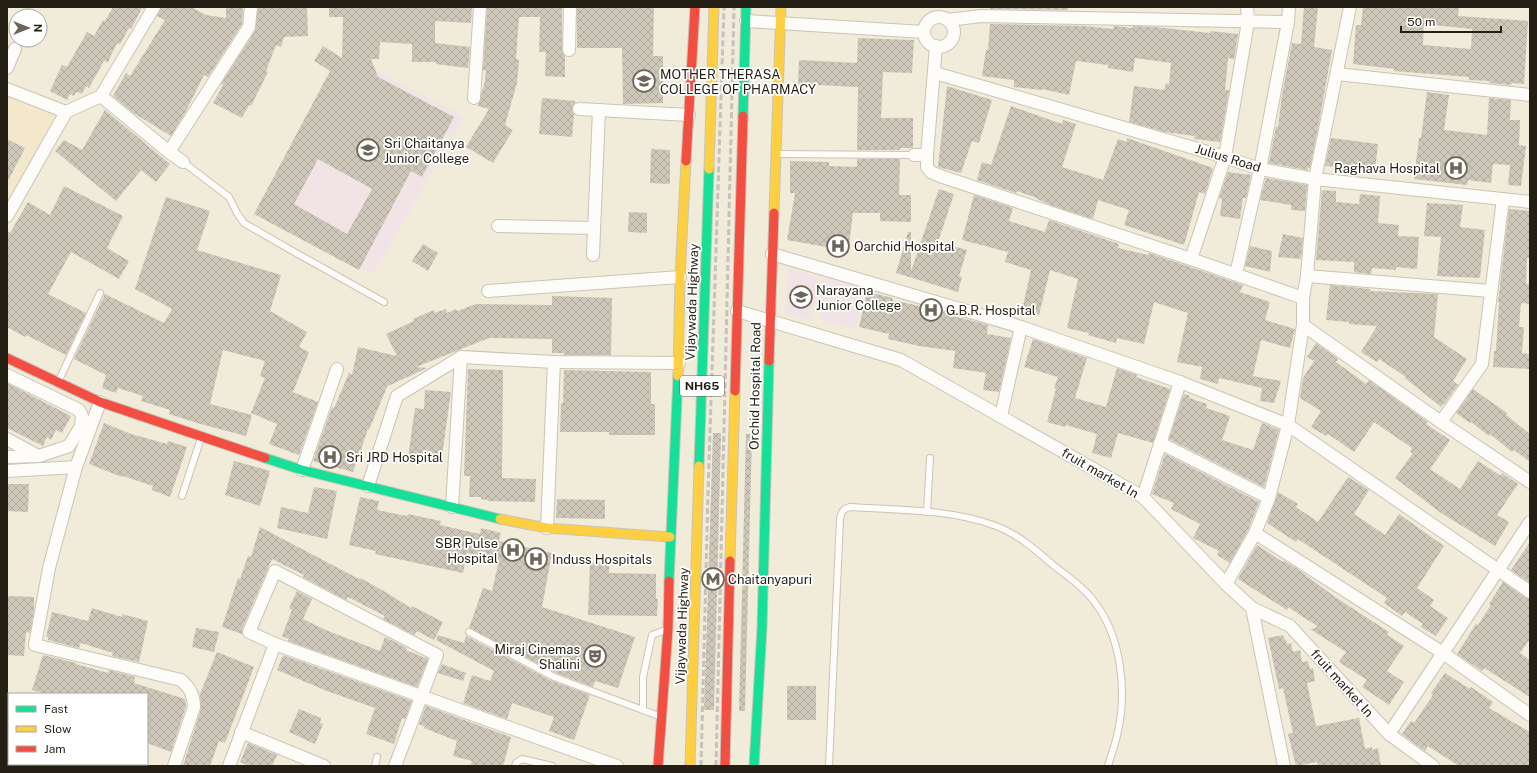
<svg xmlns="http://www.w3.org/2000/svg" width="1537" height="773" viewBox="0 0 1537 773" font-family="'Public Sans',sans-serif">
  <style>
    .built { fill: #f3e8cc }
    .education { fill: #f2e4e6 }
    .building { fill: url(#building-cross-hatch); fill-rule: evenodd }
    .lines { fill: none; stroke-linecap: round; stroke-linejoin: round }
    .lane-casing { stroke: #c9c4b6; stroke-width: 8 }
    .street-casing { stroke: #c9c4b6; stroke-width: 14 }
    .fast-casing { stroke: #c9c4b6; stroke-width: 11 }
    .slow-casing { stroke: #c9c4b6; stroke-width: 11 }
    .jam-casing { stroke: #c9c4b6; stroke-width: 11 }
    .lane { stroke: #fdfcf9; stroke-width: 6 }
    .street { stroke: #fdfcf9; stroke-width: 12 }
    .fast { stroke: #16e098; stroke-width: 9 }
    .slow { stroke: #ffcf43; stroke-width: 9 }
    .jam { stroke: #f24e42; stroke-width: 9 }
    .rail { stroke: #c4c2be; stroke-width: 3; stroke-dasharray: 6 3; stroke-linecap: butt }
    .labels { text-anchor: middle; dominant-baseline: central; stroke-width: 3.5; stroke-linejoin: round; paint-order: stroke }
    .shield { fill: #fff; stroke: #66625a; stroke-width: 1 }
    .shield-label { font-size: 12px; font-weight: bold; fill: #241f14 }
    .poi-label { font-size: 13px; fill: #241f14; stroke: #fff; text-anchor: start }
    .street-label { font-size: 13px; fill: #241f14; stroke: #fff }
  </style>
  <defs>
    <pattern id="building-cross-hatch" width="8" height="8" patternUnits="userSpaceOnUse"><rect width="8" height="8" fill="#cec8ba"/><path d="M0 0l8 8M0 8l8-8" fill="none" stroke="#b1ab9f"/></pattern>
  </defs>
  <rect width="100%" height="100%" fill="#f1ebda"/>
  <polygon class="built" points="7,96 22,99 56,115 7,203"/>
  <g class="education">
    <polygon points="344,53 464,117 373,274 255,213"/>
    <polygon points="788,266 818,278 812,319 785,315"/>
    <polygon points="824,276 864,287 856,330 819,319"/>
  </g>
  <g class="building">
    <polygon points="113,7 145,7 144,9 142,8 131,29 129,28 120,44 117,43 108,62 104,61 89,88 86,86 82,94 76,92 74,96 70,94 67,100 50,91 62,65 67,67 87,32 94,36 103,20 105,21"/>
    <polygon points="161,7 191,7 206,15 226,18 226,7 243,7 242,24 208,77 204,75 186,111 171,136 132,112 113,96 126,73 130,76 165,20 157,16"/>
    <polygon points="258,7 307,7 308,36 284,37 281,47 276,45 266,71 268,72 251,106 249,105 242,118 213,103 223,85 221,84 255,31"/>
    <path d="M329,7H472L471,23L435,21V43L470,47L468,68L436,64V62H412V44L380,42L379,59H371L378,77L454,117L422,177L411,171L359,270L254,214L330,71L314,61L323,46L342,58L343,17H329ZM318,159L372,189L347,234L294,204Z"/>
    <polygon points="487,7 562,7 562,50 565,56 565,77 545,76 546,52 539,52 540,17 519,17 516,59 519,60 517,83 505,125 513,130 493,163 466,147 489,109 478,106 485,81 486,70 483,70"/>
    <polygon points="577,7 654,7 653,56 663,56 663,103 623,104 622,48 577,48"/>
    <polygon points="990,7 1068,7 1068,10 990,9"/>
    <polygon points="1304,7 1318,7 1314,47 1332,50 1319,122 1310,168 1308,168 1308,170 1269,163 1276,127 1278,127 1282,95 1292,43 1301,44"/>
    <path d="M1363,7H1459L1458,16L1528,21L1524,84L1512,83L1511,85L1490,83V81L1469,80V77L1394,71V69L1353,64L1356,25H1361ZM1424,24L1472,29L1471,49L1423,45Z"/>
    <polygon points="990,24 1084,26 1113,29 1114,26 1133,28 1133,26 1155,27 1210,33 1210,31 1238,34 1234,59 1228,58 1225,90 1229,90 1220,142 1194,139 1195,136 1165,132 1129,122 1134,86 1164,90 1166,83 1169,84 1171,63 1135,58 1133,72 1108,68 1108,65 1076,61 1069,95 1042,89 1042,90 1014,87 1014,80 982,76 986,50 988,50"/>
    <polygon points="858,38 914,40 912,73 883,72 881,118 913,118 913,148 900,148 900,150 857,150 858,87 798,84 799,60 857,63"/>
    <polygon points="947,86 992,100 979,143 972,141 961,173 938,167"/>
    <polygon points="1427,92 1449,95 1444,130 1487,135 1489,98 1511,100 1510,120 1520,120 1519,145 1526,146 1521,186 1508,185 1510,165 1493,164 1491,183 1468,180 1467,185 1414,179 1419,138 1421,138"/>
    <polygon points="542,98 576,101 572,108 574,115 572,137 539,134"/>
    <polygon points="1011,106 1062,124 1063,120 1076,124 1062,167 1103,180 1118,139 1127,142 1127,138 1213,168 1205,194 1199,192 1184,245 1124,225 1129,210 1098,200 1093,219 1053,206 1037,199 1037,198 1017,191 1016,193 977,180 982,162 991,165"/>
    <polygon points="105,110 170,164 156,182 141,170 116,201 55,151 64,140 82,150"/>
    <polygon points="1331,138 1378,144 1375,171 1325,166"/>
    <polygon points="7,139 25,148 7,183"/>
    <polygon points="651,149 670,150 670,184 650,183"/>
    <polygon points="857,159 900,159 899,195 911,195 911,222 880,221 880,213 853,213 848,254 831,253 832,248 787,240 795,193 790,193 790,161 829,162 829,166 857,167"/>
    <polygon points="1228,172 1251,175 1246,198 1243,198 1240,219 1220,216 1222,199 1219,198"/>
    <polygon points="1266,178 1307,185 1305,211 1291,210 1291,205 1260,200"/>
    <polygon points="64,186 123,216 107,248 129,261 119,279 71,252 48,294 86,313 66,355 26,335 25,337 7,327 7,231 10,233 28,202 50,215"/>
    <polygon points="939,189 954,194 938,242 967,250 959,276 962,277 958,292 896,273 908,232 911,232 911,271"/>
    <polygon points="1322,190 1336,191 1336,202 1359,204 1360,194 1380,196 1378,223 1399,225 1398,236 1419,237 1417,269 1396,267 1396,270 1372,268 1371,274 1354,272 1354,262 1316,260"/>
    <polygon points="974,195 1013,208 1009,221 1045,232 1049,220 1119,244 1118,248 1148,255 1149,253 1243,285 1240,292 1270,302 1265,320 1295,329 1290,348 1261,340 1253,376 1281,381 1274,403 1260,401 1262,388 1219,378 1218,384 1200,379 1202,367 1177,362 1188,313 1154,302 1144,344 1117,338 1116,343 1088,335 1089,333 1067,328 1078,279 1050,270 1039,315 1022,310 1031,270 1005,262 1008,252 962,240"/>
    <polygon points="166,197 210,211 197,250 281,275 270,311 307,332 299,347 309,352 293,392 318,402 299,455 269,444 277,424 251,413 265,378 260,376 265,361 223,350 210,404 252,415 246,436 197,423 169,414 170,410 141,401 143,396 118,388 116,393 102,388 106,375 74,359 105,294 164,323 172,309 135,289"/>
    <polygon points="1427,203 1463,205 1460,227 1485,230 1480,278 1437,276 1441,237 1424,236"/>
    <polygon points="1509,209 1530,211 1530,258 1527,258 1526,284 1530,284 1530,304 1521,303 1519,327 1524,327 1522,353 1530,354 1530,369 1493,367 1494,351 1496,351 1499,302 1498,302"/>
    <polygon points="629,212 647,213 647,233 628,232"/>
    <polygon points="1283,234 1303,238 1301,259 1278,257"/>
    <polygon points="423,244 438,253 428,271 412,261"/>
    <polygon points="1250,246 1272,251 1270,272 1245,266"/>
    <polygon points="1330,285 1370,289 1370,291 1438,294 1434,337 1467,359 1453,381 1458,385 1444,404 1443,404 1441,407 1405,378 1406,377 1379,359 1377,362 1361,352 1377,326 1349,324 1349,322 1326,320"/>
    <polygon points="867,292 893,298 892,300 929,308 957,316 957,317 988,325 987,334 1011,338 999,392 983,390 986,373 953,368 955,351 919,346 888,339 889,334 859,327"/>
    <polygon points="552,296 612,298 611,355 564,355 564,353 552,353 552,339 489,338 416,367 427,368 386,387 387,387 369,430 368,429 353,472 313,461 332,407 334,408 349,373 352,375 358,347 397,356 386,334 414,321 413,319 434,310 434,313 446,309 447,313 456,309 457,311 476,304 552,305"/>
    <polygon points="1033,339 1087,358 1075,398 1106,407 1117,368 1137,375 1136,377 1170,389 1153,443 1118,433 1111,458 1092,453 1097,434 1066,425 1065,427 1047,422 1056,389 1054,388 1058,377 1024,367"/>
    <polygon points="1316,343 1338,359 1336,362 1366,384 1369,380 1428,422 1426,424 1450,440 1430,469 1460,489 1478,461 1501,476 1502,473 1518,484 1497,515 1509,522 1495,546 1441,513 1395,478 1413,453 1410,452 1412,448 1374,422 1354,452 1328,434 1326,436 1311,427 1321,411 1300,398 1303,378 1314,361 1307,357"/>
    <polygon points="468,369 503,370 502,478 536,479 535,502 488,501 488,500 481,499 481,497 469,497 470,476 464,476"/>
    <polygon points="564,370 651,372 651,404 655,404 655,435 609,435 609,432 560,432 561,403 563,403"/>
    <polygon points="7,383 71,416 62,433 56,430 51,440 47,437 43,446 7,428"/>
    <polygon points="1473,389 1507,413 1506,415 1530,434 1530,462 1514,450 1512,452 1490,434 1489,436 1471,422 1470,423 1456,413"/>
    <polygon points="425,390 451,392 441,463 408,458 415,408 424,409"/>
    <polygon points="1184,394 1190,396 1189,398 1207,404 1206,408 1230,416 1222,440 1253,450 1262,423 1279,430 1264,487 1169,439"/>
    <polygon points="104,423 131,434 167,444 168,441 187,447 170,497 152,490 153,486 123,476 122,477 89,464"/>
    <polygon points="713,433 721,433 714,710 704,710"/>
    <polygon points="746,434 752,434 745,711 739,711"/>
    <polygon points="1165,454 1259,502 1248,530 1230,563 1217,555 1219,551 1193,538 1200,524 1171,509 1174,503 1152,494"/>
    <polygon points="234,461 270,471 260,506 225,495"/>
    <polygon points="1348,477 1369,490 1354,514 1385,535 1399,514 1444,546 1417,588 1434,600 1430,606 1448,618 1436,636 1421,627 1423,624 1405,612 1402,616 1384,603 1387,598 1298,539 1296,542 1267,523 1278,492 1298,504 1296,507 1318,522"/>
    <polygon points="7,484 29,484 28,512 7,511"/>
    <polygon points="314,487 337,491 327,539 277,528 281,507 308,513"/>
    <polygon points="360,497 379,501 377,510 407,516 408,514 441,521 440,525 480,534 481,528 501,533 499,541 552,553 542,607 635,637 618,688 595,681 593,687 556,673 469,628 483,588 492,591 499,560 467,553 463,573 375,554 376,551 349,545"/>
    <polygon points="557,499 605,500 605,519 556,518"/>
    <polygon points="260,527 359,579 360,578 382,590 411,608 412,606 443,622 434,640 417,631 414,635 383,619 385,616 348,597 346,600 303,577 304,575 272,559 242,629 242,634 222,627 238,578 240,579 248,556 251,557"/>
    <polygon points="1530,542 1530,583 1511,570"/>
    <polygon points="1257,545 1283,562 1284,561 1296,568 1335,597 1389,632 1387,635 1404,646 1387,671 1404,682 1389,705 1362,687 1367,680 1339,662 1346,652 1310,629 1316,628 1317,626 1288,607 1287,610 1238,579"/>
    <polygon points="590,562 609,563 609,573 656,574 656,599 658,599 657,616 588,615"/>
    <polygon points="1503,582 1526,598 1530,599 1530,639 1520,653 1530,660 1530,697 1484,668 1482,671 1457,654 1476,624 1478,625 1491,605 1489,604"/>
    <polygon points="297,591 312,599 303,619 328,631 380,651 385,637 407,648 406,650 428,659 417,687 288,641 289,639 282,636 292,610 289,608"/>
    <polygon points="7,596 34,597 34,610 30,633 26,632 24,656 7,655"/>
    <polygon points="92,608 122,617 122,614 148,621 139,662 112,656 113,653 81,643 79,648 48,640 48,637 46,637 52,612 88,621"/>
    <polygon points="196,628 219,632 214,652 192,647"/>
    <polygon points="438,635 464,643 466,636 552,681 590,695 574,740 549,731 554,717 512,703 507,719 463,703 472,675 490,681 494,671 436,640"/>
    <polygon points="1283,635 1285,640 1286,640 1287,644 1291,643 1293,652 1300,650 1302,662 1308,661 1310,669 1313,668 1315,681 1307,683 1316,726 1359,718 1365,749 1372,747 1372,750 1378,748 1381,766 1318,766 1317,762 1296,766 1288,734 1293,733 1283,688 1279,689 1268,638"/>
    <polygon points="217,652 254,667 225,743 219,741 210,766 183,766 201,709 200,694"/>
    <polygon points="43,655 76,663 76,664 108,673 109,670 135,677 134,683 185,699 186,706 171,752 147,743 147,694 46,694 32,690"/>
    <polygon points="283,655 412,701 405,719 402,718 394,744 366,734 375,708 327,691 277,670"/>
    <polygon points="442,664 466,673 463,681 438,673"/>
    <polygon points="1445,673 1470,689 1471,687 1493,702 1489,708 1530,732 1530,766 1459,766 1428,746 1425,751 1402,734 1411,721 1414,723 1433,695 1431,693"/>
    <rect x="787" y="686" width="29" height="34"/>
    <polygon points="426,706 511,737 503,766 470,766 472,761 453,756 457,741 424,728 425,727 419,724"/>
    <polygon points="299,709 321,718 320,723 323,724 315,744 289,732"/>
    <polygon points="248,743 277,755 272,766 249,766 240,762"/>
  </g>
  <g class="lines">
    <g class="lane-casing">
      <g id="lane">
        <polyline points="777,154 914,155"/>
        <polyline points="183,162 229,197 237,213 244,223 296,253 384,302"/>
        <polyline points="59,380 100,293"/>
        <polyline points="182,496 201,438"/>
        <polyline points="927,512 930,458"/>
        <polyline points="469,632 554,677 659,716"/>
        <polyline points="643,710 643,677 652,635 666,630"/>
        <polyline points="375,766 377,757"/>
        <polyline points="515,766 516,763 522,759 552,766"/>
        <path d="M829,766L840,518C842,511 843,509 850,507C896,510 950,509 993,525C1015,532 1036,550 1053,565C1068,577 1085,588 1096,604C1121,638 1127,690 1118,731C1116,743 1111,755 1108,766"/>
      </g>
    </g>
    <g class="street-casing">
      <g id="street">
        <circle cx="939" cy="32" r="15"/>
        <polyline points="948,20 981,16 1288,22"/>
        <polyline points="746,21 924,32"/>
        <polyline points="936,46 927,155 927,167 931,172 940,176 1191,259 1303,298"/>
        <polyline points="569,50 570,7"/>
        <polyline points="7,68 15,49"/>
        <polyline points="935,73 1225,157 1260,169 1315,179 1530,202"/>
        <polyline points="1337,74 1530,95"/>
        <polyline points="7,89 66,112"/>
        <polyline points="101,96 169,152 249,27 251,7"/>
        <polyline points="474,98 480,7"/>
        <polyline points="579,109 689,115"/>
        <polyline points="169,152 183,162"/>
        <polyline points="914,155 927,155"/>
        <polyline points="1503,199 1482,364 1441,422 1530,482"/>
        <polyline points="7,216 66,112 101,96 154,7"/>
        <polyline points="498,226 594,228"/>
        <polyline points="772,254 1021,327 1180,382 1288,425 1530,592"/>
        <polyline points="593,255 599,110"/>
        <polyline points="1191,259 1225,157 1248,22 1247,7"/>
        <polyline points="1236,274 1260,169 1288,22 1289,7"/>
        <polyline points="1307,276 1490,291"/>
        <polyline points="488,291 680,277"/>
        <polyline points="737,311 901,360 1143,497 1226,584 1252,608 1290,626 1389,734 1433,766"/>
        <polyline points="1303,325 1441,422"/>
        <polyline points="7,375 79,410 82,416 81,426 69,446 39,456 7,457"/>
        <path d="M100,402L76,467L49,568L35,645L181,680C190,688 194,695 194,707L174,766"/>
        <polyline points="1001,416 1021,327"/>
        <polyline points="7,439 38,456"/>
        <polyline points="1160,443 1269,498"/>
        <polyline points="302,470 337,369"/>
        <polyline points="7,471 76,467"/>
        <polyline points="368,486 397,396 461,357 554,362 679,363"/>
        <polyline points="1143,497 1180,382"/>
        <polyline points="452,507 461,357"/>
        <polyline points="547,528 554,362"/>
        <polyline points="1255,533 1443,653 1530,715"/>
        <polyline points="1226,584 1255,533 1269,498 1288,425 1303,325 1303,298 1307,276 1315,179 1350,7"/>
        <polyline points="1252,608 1284,766"/>
        <polyline points="275,644 617,766"/>
        <polyline points="241,732 324,766"/>
        <polyline points="1389,734 1530,522"/>
        <polyline points="10,764 16,766"/>
        <polyline points="229,766 275,644 249,632 275,571 437,655 395,766"/>
      </g>
    </g>
    <g class="fast-casing">
      <g id="fast">
        <polyline points="743,116 746,7"/>
        <polyline points="265,458 302,470 500,519"/>
        <polyline points="699,466 709,169"/>
        <polyline points="669,581 678,376"/>
        <polyline points="754,766 762,628 769,361"/>
      </g>
    </g>
    <g class="slow-casing">
      <g id="slow">
        <polyline points="709,169 714,7"/>
        <polyline points="774,213 781,7"/>
        <polyline points="678,376 680,277 686,161"/>
        <polyline points="500,519 547,528 670,537"/>
        <polyline points="730,561 735,391"/>
        <polyline points="690,766 699,466"/>
      </g>
    </g>
    <g class="jam-casing">
      <g id="jam">
        <polyline points="686,161 695,7"/>
        <polyline points="7,358 100,402 265,458"/>
        <polyline points="769,361 774,213"/>
        <polyline points="735,391 743,116"/>
        <polyline points="658,766 668,629 669,581"/>
        <polyline points="725,766 730,561"/>
      </g>
    </g>
    <use href="#lane" class="lane"/>
    <use href="#street" class="street"/>
    <use href="#fast" class="fast"/>
    <use href="#slow" class="slow"/>
    <use href="#jam" class="jam"/>
    <g class="rail">
      <polyline points="701,766 708,492 724,7"/>
      <polyline points="716,766 734,7"/>
    </g>
  </g>
  <defs>
    <g id="university-ring" transform="scale(1.15)"><circle r="9.5" fill="#fff" stroke="#6c6659" stroke-width="1.5"/><path d="M0-5L7-2L0 1L-7-2ZM-4 1L0 2.5L4 1V4Q0 6-4 4Z" fill="#6c6659"/></g>
    <g id="hospital-ring" transform="scale(1.15)"><circle r="9.5" fill="#fff" stroke="#6c6659" stroke-width="1.5"/><path d="M-5-5h3v3.5h4V-5h3V5h-3V1.5h-4V5h-3Z" fill="#6c6659"/></g>
    <g id="metro-ring" transform="scale(1.15)"><circle r="9.5" fill="#fff" stroke="#6c6659" stroke-width="1.5"/><path d="M-5.5 5V-5H-3L0 0L3-5H5.5V5H3V-.5L0 4L-3-.5V5Z" fill="#6c6659"/></g>
    <g id="theatre-ring" transform="scale(1.15)"><circle r="9.5" fill="#fff" stroke="#6c6659" stroke-width="1.5"/><path d="M-5-5.5Q0-4 5-5.5V0Q5 5 0 6Q-5 5-5 0ZM-3.3-2.5H-1v1.5H-3.3ZM1-2.5H3.3v1.5H1ZM-2.8 1Q0 5.5 2.8 1Z" fill="#6c6659"/></g>
  </defs>
  <g fill-rule="evenodd">
    <use href="#university-ring" x="644" y="81"/>
    <use href="#university-ring" x="368" y="150"/>
    <use href="#hospital-ring" x="1456" y="168"/>
    <use href="#hospital-ring" x="838" y="246"/>
    <use href="#university-ring" x="801" y="297"/>
    <use href="#hospital-ring" x="931" y="310"/>
    <use href="#hospital-ring" x="330" y="457"/>
    <use href="#hospital-ring" x="513" y="550"/>
    <use href="#hospital-ring" x="536" y="559"/>
    <use href="#metro-ring" x="713" y="579"/>
    <use href="#theatre-ring" x="595" y="656"/>
  </g>
  <g class="labels">
    <rect class="shield" x="680" y="376" width="44" height="20" rx="3"/>
    <g class="shield-label">
      <text x="702" y="386">NH65</text>
    </g>
    <g class="poi-label">
      <text x="660" y="74">MOTHER THERASA<tspan x="660" dy="15">COLLEGE OF PHARMACY</tspan></text>
      <text x="384" y="143">Sri Chaitanya<tspan x="384" dy="15">Junior College</tspan></text>
      <text x="1440" y="168" text-anchor="end">Raghava Hospital</text>
      <text x="854" y="246">Oarchid Hospital</text>
      <text x="816" y="290">Narayana<tspan x="816" dy="15">Junior College</tspan></text>
      <text x="946" y="310">G.B.R. Hospital</text>
      <text x="346" y="457">Sri JRD Hospital</text>
      <text x="498" y="543" text-anchor="end">SBR Pulse<tspan x="498" dy="15">Hospital</tspan></text>
      <text x="552" y="559">Induss Hospitals</text>
      <text x="728" y="579">Chaitanyapuri</text>
      <text x="580" y="649" text-anchor="end">Miraj Cinemas<tspan x="580" dy="15">Shalini</tspan></text>
    </g>
    <g class="street-label">
      <text transform="translate(1228 158) rotate(17)">Julius Road</text>
      <text transform="translate(692 302) rotate(-88)">Vijaywada Highway</text>
      <text transform="translate(755 386) rotate(-89)">Orchid Hospital Road</text>
      <text transform="translate(1100 473) rotate(30)">fruit market ln</text>
      <text transform="translate(682 626) rotate(-88)">Vijaywada Highway</text>
      <text transform="translate(1342 683) rotate(48)">fruit market ln</text>
    </g>
  </g>
  <rect width="1537" height="773" fill="none" stroke="#241f14" stroke-width="16"/>
  <rect x="8" y="693" width="140" height="72" fill="#ffffff" stroke="#a7a5a1"/>
  <rect x="16" y="706" width="20" height="6" fill="#16e098" stroke="#a7a5a1"/>
  <text x="44" y="713" font-size="12" fill="#241f14">Fast</text>
  <rect x="16" y="726" width="20" height="6" fill="#ffcf43" stroke="#a7a5a1"/>
  <text x="44" y="733" font-size="12" fill="#241f14">Slow</text>
  <rect x="16" y="746" width="20" height="6" fill="#f24e42" stroke="#a7a5a1"/>
  <text x="44" y="753" font-size="12" fill="#241f14">Jam</text>
  <g transform="translate(28 28) rotate(90)"><circle r="19" fill="#ffffff" stroke="#a7a5a1"/>
  <path d="M0-3L7 15L0 10L-7 15Z" fill="#6c6659"/>
  <text y="-6" font-size="11" font-weight="bold" text-anchor="middle" fill="#241f14">N</text>
  </g>
  <path d="M1401 26v6h100v-6" fill="none" stroke="#241f14" stroke-width="2"/>
  <text x="1407" y="26" font-size="12" fill="#241f14" stroke="#ffffff" stroke-width="3" paint-order="stroke">50 m</text>
</svg>
